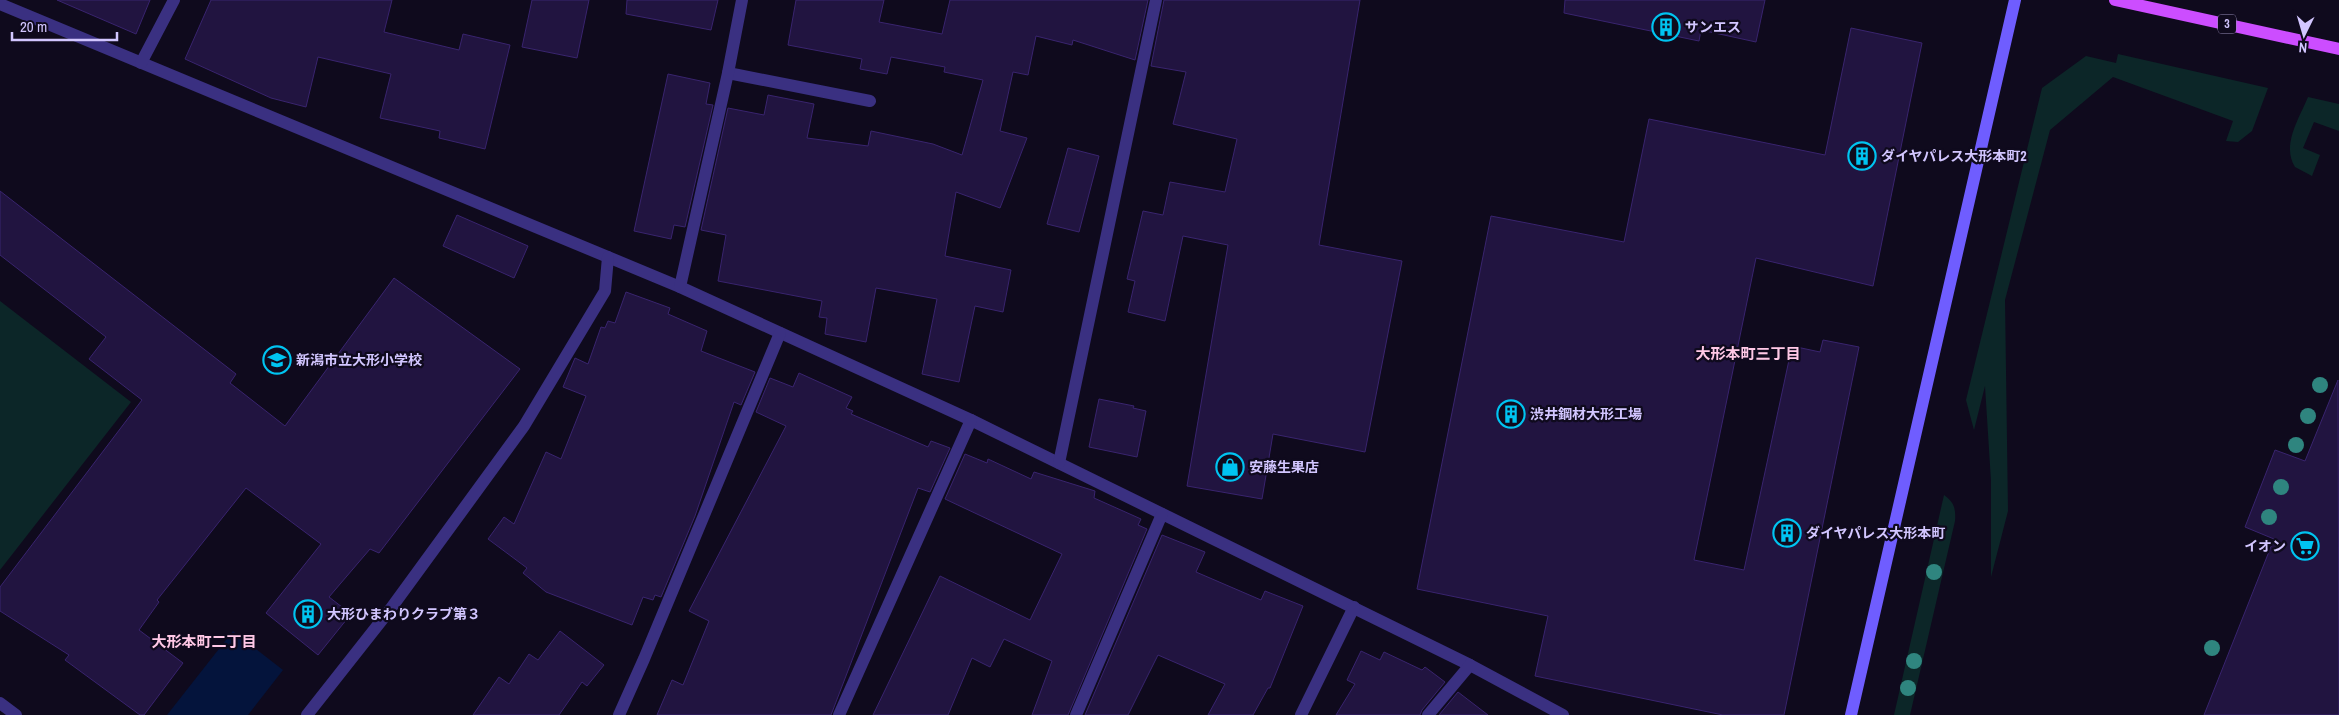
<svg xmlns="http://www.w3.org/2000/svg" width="2339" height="715" viewBox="0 0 2339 715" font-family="'Archivo Narrow','Noto Sans JP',sans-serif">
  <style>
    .green { fill: #0c2628 }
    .water { fill: #04143c }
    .building { fill: #211440; stroke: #39246e }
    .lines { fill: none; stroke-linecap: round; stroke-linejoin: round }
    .street { stroke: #3a3081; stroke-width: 12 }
    .secondary { stroke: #6f5dff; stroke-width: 12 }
    .primary { stroke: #cc4dff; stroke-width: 12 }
    .tree { fill: #2f857f }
    .labels { text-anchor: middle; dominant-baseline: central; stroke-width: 4.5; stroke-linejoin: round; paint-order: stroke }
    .shield { fill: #0f0a1d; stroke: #988ebb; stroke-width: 1 }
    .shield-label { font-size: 12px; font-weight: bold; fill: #d2c6ff }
    .poi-label { font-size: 14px; font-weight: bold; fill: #d2c6ff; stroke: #0f0a1d; text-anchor: start }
    .neighbourhood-label { font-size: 15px; font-weight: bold; fill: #ffc8e6; stroke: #0f0a1d }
  </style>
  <rect width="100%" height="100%" fill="#0f0a1d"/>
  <g class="green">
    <polygon points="2118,54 2268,88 2252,131 2238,142 2226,141 2233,121 2113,77 2050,130 2005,300 2008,511 1991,577 1991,481 1985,386 1974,430 1966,400 2042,88 2086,56 2116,63"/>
    <path d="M2308,97L2339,104V131L2314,122L2303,148L2320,155L2312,176L2295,167C2281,145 2300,117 2308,97Z"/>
    <polygon points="0,301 131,402 0,570"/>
    <path d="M1944,495C1954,502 1956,509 1955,521L1910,715H1894Z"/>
  </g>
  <polygon class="water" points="233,631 283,670 248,715 167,715"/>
  <g class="building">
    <polygon points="57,0 150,0 136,34"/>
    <polygon points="211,0 392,0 384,32 459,50 463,34 510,45 485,149 439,138 440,131 380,118 391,74 318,57 306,107 271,98 185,59"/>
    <polygon points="532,0 589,0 577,58 522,47"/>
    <polygon points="627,0 718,0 711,30 626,14"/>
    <polygon points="796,0 884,0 879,22 942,34 950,0 1148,0 1135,60 1073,40 1072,45 1036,36 1028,75 1013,72 1000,131 1027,138 1000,208 956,192 945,256 1011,270 1003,312 975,306 959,382 922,374 937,299 876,288 866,342 825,334 827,318 819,317 822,301 718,281 726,235 701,230 728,108 764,115 768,95 814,104 807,138 868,146 871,131 933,144 962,155 983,80 944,72 945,67 891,57 887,74 860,69 862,59 788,45"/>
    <polygon points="1164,0 1360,0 1319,245 1402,261 1365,452 1273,434 1262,499 1187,486 1228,245 1183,236 1165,321 1128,312 1135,281 1127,279 1143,211 1163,215 1170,182 1225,192 1237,139 1173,124 1186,72 1151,66"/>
    <polygon points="1565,0 1765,0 1756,42 1701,30 1699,41 1564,13"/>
    <polygon points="1851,28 1922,43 1873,286 1756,258 1694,560 1744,570 1792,346 1820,352 1823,340 1859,347 1784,715 1723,715 1535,676 1548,616 1417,589 1491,216 1624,242 1649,119 1825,155"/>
    <polygon points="668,74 710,83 706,104 713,105 685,227 674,225 671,239 634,231"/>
    <polygon points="1068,148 1099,156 1079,232 1047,224"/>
    <polygon points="0,191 236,374 230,383 285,426 394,278 520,369 379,553 370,549 329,597 351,614 318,655 266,613 321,544 246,488 157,600 159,602 139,630 183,663 144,715 140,715 65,660 69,655 0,611 0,587 142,400 89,359 106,337 0,255"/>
    <polygon points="457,215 528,246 514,278 443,246"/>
    <polygon points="626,292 670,308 668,314 707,331 701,351 755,372 741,405 734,402 695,516 661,597 655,595 653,600 643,597 632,625 546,592 523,573 527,568 488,539 504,517 514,524 546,452 561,459 586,396 563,387 575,358 588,364 601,327 605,328 608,321 615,323"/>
    <polygon points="799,373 852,397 846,408 853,411 851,414 928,447 931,441 950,448 930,492 918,488 831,715 657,715 672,680 683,685 709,621 689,611 786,426 756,412 770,378 793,387"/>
    <polygon points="2338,380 2339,715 2204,715 2274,539 2245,527 2275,450 2305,461"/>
    <polygon points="1099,399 1134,406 1133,408 1146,411 1137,457 1089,447"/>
    <polygon points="965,454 987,463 988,459 1031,479 1034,472 1095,491 1094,498 1141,519 1138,525 1147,529 1068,715 1032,715 1052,661 1004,639 990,667 972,658 948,715 873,715 940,576 1030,620 1062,554 945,499"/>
    <polygon points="1162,535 1205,552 1196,572 1261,600 1265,591 1303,606 1270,688 1268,688 1253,715 1208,715 1225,684 1158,655 1128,715 1085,715"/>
    <polygon points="560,631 604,665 587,686 582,682 559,715 473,715 499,677 509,684 529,654 538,660"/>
    <polygon points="1361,651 1380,660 1384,652 1422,670 1425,667 1445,682 1422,710 1420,715 1336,715 1355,684 1347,680"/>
    <polygon points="1458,692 1488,715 1439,715"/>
  </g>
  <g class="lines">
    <g class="street">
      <polyline points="0,4 680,287 971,420 1470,665"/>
      <polyline points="141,63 174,0"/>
      <polyline points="728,73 870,101"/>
      <polyline points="680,287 728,73 742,0"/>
      <polyline points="1059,463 1156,0"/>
      <polyline points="0,703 16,715"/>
      <polyline points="307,715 389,611 524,426 605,291 608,257"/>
      <polyline points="619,715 644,659 780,333"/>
      <polyline points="839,715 971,420"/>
      <polyline points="1076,715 1162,514"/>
      <polyline points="1301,715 1354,607"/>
      <polyline points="1428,715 1470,665 1563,715"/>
    </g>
    <polyline class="secondary" points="1851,715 2015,0"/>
    <polyline class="primary" points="2115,0 2339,49"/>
  </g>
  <g class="tree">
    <circle cx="2320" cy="385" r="8"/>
    <circle cx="2308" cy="416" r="8"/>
    <circle cx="2296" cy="445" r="8"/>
    <circle cx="2281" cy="487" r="8"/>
    <circle cx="2269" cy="517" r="8"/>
    <circle cx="1934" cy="572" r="8"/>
    <circle cx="2212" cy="648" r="8"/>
    <circle cx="1914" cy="661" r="8"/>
    <circle cx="1908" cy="688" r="8"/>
  </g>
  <defs>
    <g id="building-ring" transform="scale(1.4375)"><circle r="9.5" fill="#0f0a1d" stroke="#00c4f1" stroke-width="1.5"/><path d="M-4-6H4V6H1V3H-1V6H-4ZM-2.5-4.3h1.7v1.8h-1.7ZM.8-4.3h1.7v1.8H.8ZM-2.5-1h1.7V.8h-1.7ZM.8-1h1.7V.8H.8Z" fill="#00c4f1"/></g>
    <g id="school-ring" transform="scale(1.4375)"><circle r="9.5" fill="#0f0a1d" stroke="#00c4f1" stroke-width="1.5"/><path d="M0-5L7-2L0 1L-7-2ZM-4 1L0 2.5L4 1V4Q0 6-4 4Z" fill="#00c4f1"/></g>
    <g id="shop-ring" transform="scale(1.4375)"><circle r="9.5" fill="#0f0a1d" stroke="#00c4f1" stroke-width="1.5"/><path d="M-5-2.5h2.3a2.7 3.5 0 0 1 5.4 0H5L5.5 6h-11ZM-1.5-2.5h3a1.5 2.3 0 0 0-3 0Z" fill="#00c4f1"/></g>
    <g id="supermarket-ring" transform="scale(1.4375)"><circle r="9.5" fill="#0f0a1d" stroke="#00c4f1" stroke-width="1.5"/><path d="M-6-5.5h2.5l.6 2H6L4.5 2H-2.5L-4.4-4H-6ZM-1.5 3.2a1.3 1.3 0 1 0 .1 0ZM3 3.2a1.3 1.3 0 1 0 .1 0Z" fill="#00c4f1"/></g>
  </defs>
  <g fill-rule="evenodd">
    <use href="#building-ring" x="1666" y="27"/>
    <use href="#building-ring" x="1862" y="156"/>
    <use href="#school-ring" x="277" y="360"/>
    <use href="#building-ring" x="1511" y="414"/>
    <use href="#shop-ring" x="1230" y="467"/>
    <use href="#building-ring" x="1787" y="533"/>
    <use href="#supermarket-ring" x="2305" y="546"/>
    <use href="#building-ring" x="308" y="614"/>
  </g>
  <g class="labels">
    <rect class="shield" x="2218" y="14.5" width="18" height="19" rx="4"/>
    <g class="shield-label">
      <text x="2227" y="24">3</text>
    </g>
    <g class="poi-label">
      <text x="1685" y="27">サンエス</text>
      <text x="1881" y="156">ダイヤパレス大形本町2</text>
      <text x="296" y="360">新潟市立大形小学校</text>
      <text x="1530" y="414">渋井鋼材大形工場</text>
      <text x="1249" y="467">安藤生果店</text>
      <text x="1806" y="533">ダイヤパレス大形本町</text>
      <text x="2286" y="546" text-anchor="end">イオン</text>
      <text x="327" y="614">大形ひまわりクラブ第３</text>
    </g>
    <g class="neighbourhood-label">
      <text x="1748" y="353">大形本町三丁目</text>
      <text x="204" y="641">大形本町二丁目</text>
    </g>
  </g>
  <g transform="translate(2304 35) rotate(185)" stroke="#0f0a1d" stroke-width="4" paint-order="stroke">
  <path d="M0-4L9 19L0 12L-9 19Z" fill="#d2c6ff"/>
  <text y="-8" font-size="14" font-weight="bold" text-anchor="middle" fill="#d2c6ff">N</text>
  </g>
  <path d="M12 32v8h105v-8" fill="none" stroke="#d2c6ff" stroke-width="2.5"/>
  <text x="20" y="32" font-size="15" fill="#d2c6ff" stroke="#0f0a1d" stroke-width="4" paint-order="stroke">20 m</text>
</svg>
